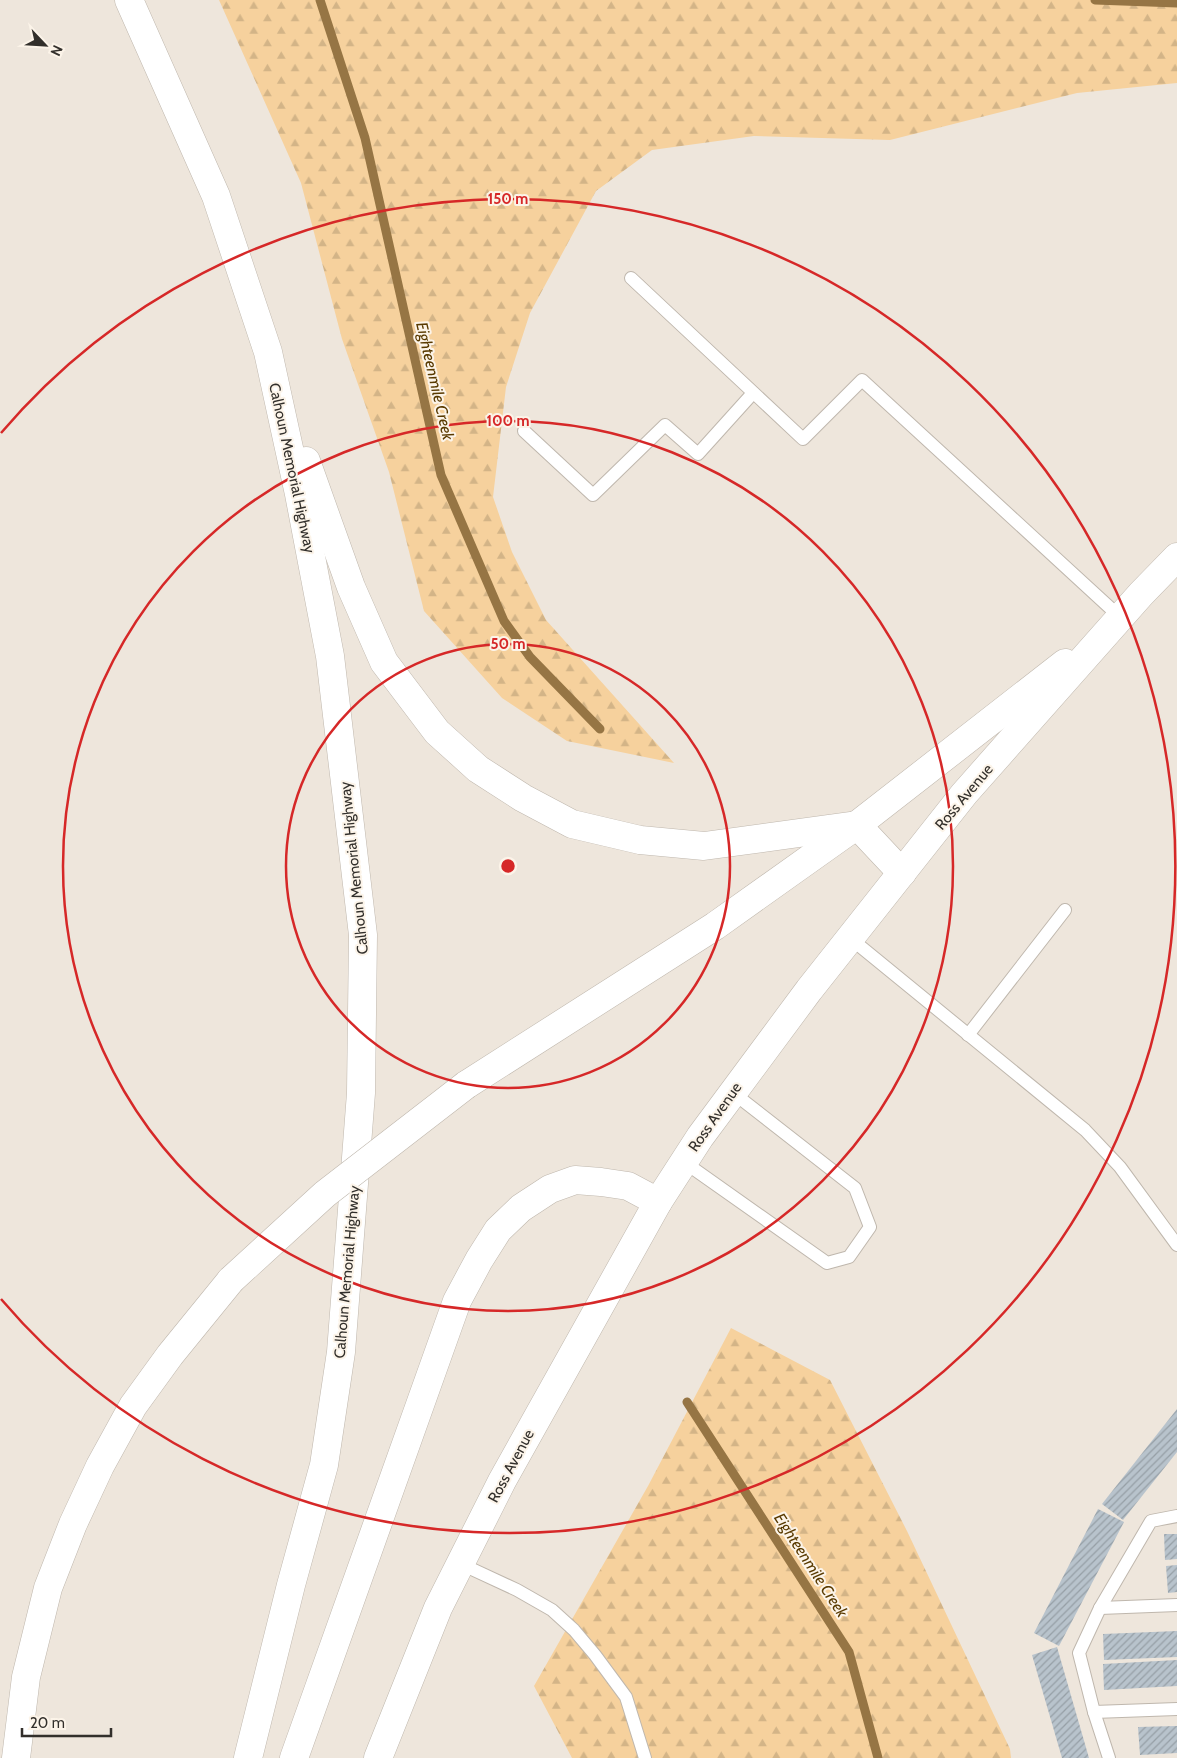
<svg xmlns="http://www.w3.org/2000/svg" width="1177" height="1758" viewBox="0 0 1177 1758" font-family="Cabin,sans-serif">
  <style>
    .forest { fill: url(#forest-firs) }
    .lines { fill: none; stroke-linecap: round; stroke-linejoin: round }
    .stream { stroke: #967544; stroke-width: 9 }
    .building { fill: url(#building-hatch) }
    .service-casing { stroke: #bfb7ad; stroke-width: 14 }
    .secondary-casing { stroke: #bfb7ad; stroke-width: 29 }
    .trunk-casing { stroke: #bfb7ad; stroke-width: 29 }
    .motorway-casing { stroke: #bfb7ad; stroke-width: 29 }
    .service { stroke: #fff; stroke-width: 12 }
    .secondary { stroke: #fff; stroke-width: 28 }
    .trunk { stroke: #fff; stroke-width: 28 }
    .motorway { stroke: #fff; stroke-width: 28 }
    .trunk-bridge-casing { stroke: #bfb7ad; stroke-width: 29; stroke-linecap: butt }
    .trunk-bridge { stroke: #fff; stroke-width: 28 }
    .ring { fill: none; stroke: #d62828; stroke-width: 2.5 }
    .labels { text-anchor: middle; dominant-baseline: central; stroke-width: 4; stroke-linejoin: round; paint-order: stroke }
    .street-label { font-size: 15px; fill: #322f2b; stroke: #fcf4e9 }
    .water-label { font-size: 16px; font-style: italic; fill: #593a00; stroke: #fcf4e9 }
    .centre { fill: #d62828; stroke: #fcf4e9; stroke-width: 2.5 }
    .ring-label { font-size: 15px; text-anchor: middle; font-weight: bold; fill: #d62828; stroke: #fcf4e9; stroke-width: 4; stroke-linejoin: round; paint-order: stroke }
  </style>
  <defs>
    <pattern id="forest-firs" width="22" height="20" patternUnits="userSpaceOnUse" patternTransform="scale(1.25)"><rect width="22" height="20" fill="#f6d19d"/><path d="M5 1l3.5 6h-7zM16 11l3.5 6h-7z" fill="#d3b487"/></pattern>
    <pattern id="building-hatch" width="6" height="6" patternUnits="userSpaceOnUse" patternTransform="scale(1.25)"><rect width="6" height="6" fill="#b8c3cc"/><path d="M-1 1l2-2M0 6l6-6M5 7l2-2" fill="none" stroke="#969fa6"/></pattern>
  </defs>
  <rect width="100%" height="100%" fill="#eee6dc"/>
  <g class="forest">
    <polygon points="219,0 1177,0 1177,83 1077,93 890,140 754,136 652,150 596,191 530,313 506,387 493,497 512,552 546,620 674,763 567,741 502,698 424,611 389,472 342,339 301,183"/>
    <polygon points="731,1328 830,1380 907,1531 1010,1749 1011,1758 572,1758 534,1686 648,1486"/>
  </g>
  <g class="lines">
    <g class="stream">
      <polyline points="320,0 365,138 441,475 504,621 530,657 600,729"/>
      <polyline points="1095,0 1177,3"/>
      <polyline points="687,1402 849,1652 878,1758"/>
    </g>
  </g>
  <g class="building">
    <polygon points="1177,1409 1177,1452 1123,1520 1102,1504"/>
    <polygon points="1098,1509 1124,1522 1059,1646 1034,1633"/>
    <polygon points="1164,1534 1177,1534 1177,1559 1165,1560"/>
    <polygon points="1177,1565 1177,1592 1168,1593 1166,1566"/>
    <polygon points="1177,1631 1177,1657 1104,1660 1103,1634"/>
    <polygon points="1057,1647 1089,1758 1062,1758 1032,1655"/>
    <polygon points="1177,1660 1177,1686 1104,1690 1103,1664"/>
    <polygon points="1177,1726 1177,1753 1140,1755 1138,1727"/>
  </g>
  <g class="lines">
    <g class="service-casing">
      <g id="service">
        <polyline points="631,278 803,439 862,380 1120,617"/>
        <polyline points="524,431 593,495 665,425 698,454 753,393"/>
        <polyline points="850,938 1085,1130 1120,1167 1177,1245"/>
        <polyline points="968,1035 1065,910"/>
        <polyline points="684,1162 827,1263 849,1257 870,1227 855,1188 732,1092"/>
        <polyline points="461,1564 517,1590 552,1610 574,1630 595,1655 626,1697 645,1758"/>
        <polyline points="1100,1608 1177,1605"/>
        <polyline points="1094,1712 1177,1709"/>
        <polyline points="1109,1758 1094,1712 1079,1653 1100,1608 1151,1521 1177,1516"/>
      </g>
    </g>
    <g class="secondary-casing">
      <g id="secondary">
        <polyline points="902,873 857,825 1065,663"/>
        <polyline points="378,1758 438,1608 502,1481 658,1202 700,1137 809,990 964,794 1141,594 1177,557"/>
      </g>
    </g>
    <g class="trunk-casing">
      <g id="trunk">
        <polyline points="466,1085 715,926 857,825"/>
        <polyline points="16,1758 26,1677 48,1588 73,1524 100,1466 133,1406 170,1355 231,1280"/>
        <polyline points="294,1758 457,1301 479,1260 498,1230 521,1208 550,1189 575,1180 601,1182 628,1186 658,1202"/>
      </g>
    </g>
    <g class="motorway-casing">
      <g id="motorway">
        <polyline points="129,0 216,196 268,352 299,494 330,656 363,935 361,1093 341,1352 324,1465 291,1585 248,1758"/>
        <polyline points="306,461 351,587 384,662 437,732 478,769 523,798 572,824 640,840 704,846 857,825"/>
      </g>
    </g>
    <use href="#service" class="service"/>
    <use href="#secondary" class="secondary"/>
    <use href="#trunk" class="trunk"/>
    <use href="#motorway" class="motorway"/>
    <g class="trunk-bridge-casing">
      <polyline id="trunk-bridge" points="231,1280 325,1194 466,1085"/>
    </g>
    <use href="#trunk-bridge" class="trunk-bridge"/>
  </g>
  <g class="ring">
    <circle cx="508" cy="866" r="222"/>
    <circle cx="508" cy="866" r="445"/>
    <path d="M1 433A667 667 0 1 1 1 1299"/>
  </g>
  <g class="labels">
    <g class="street-label">
      <text transform="translate(292 468) rotate(78)">Calhoun Memorial Highway</text>
      <text transform="translate(964 797) rotate(-50)">Ross Avenue</text>
      <text transform="translate(354 868) rotate(-96)">Calhoun Memorial Highway</text>
      <text transform="translate(715 1117) rotate(-55)">Ross Avenue</text>
      <text transform="translate(347 1272) rotate(-85)">Calhoun Memorial Highway</text>
      <text transform="translate(511 1466) rotate(-62)">Ross Avenue</text>
    </g>
    <g class="water-label">
      <text transform="translate(435 381) rotate(77)">Eighteenmile Creek</text>
      <text transform="translate(811 1565) rotate(57)">Eighteenmile Creek</text>
    </g>
  </g>
  <circle cx="508" cy="866" r="8" class="centre"/>
  <g class="ring-label">
    <text x="508" y="204">150 m</text>
    <text x="508" y="426">100 m</text>
    <text x="508" y="649">50 m</text>
  </g>
  <g transform="translate(45 45) rotate(115)" stroke="#fcf4e9" stroke-width="4" paint-order="stroke">
  <path d="M0-4L9 19L0 12L-9 19Z" fill="#322f2b"/>
  <text y="-8" font-size="14" font-weight="bold" text-anchor="middle" fill="#322f2b">N</text>
  </g>
  <path d="M22 1728v8h89v-8" fill="none" stroke="#322f2b" stroke-width="2.5"/>
  <text x="30" y="1728" font-size="15" fill="#322f2b" stroke="#fcf4e9" stroke-width="4" paint-order="stroke">20 m</text>
</svg>
